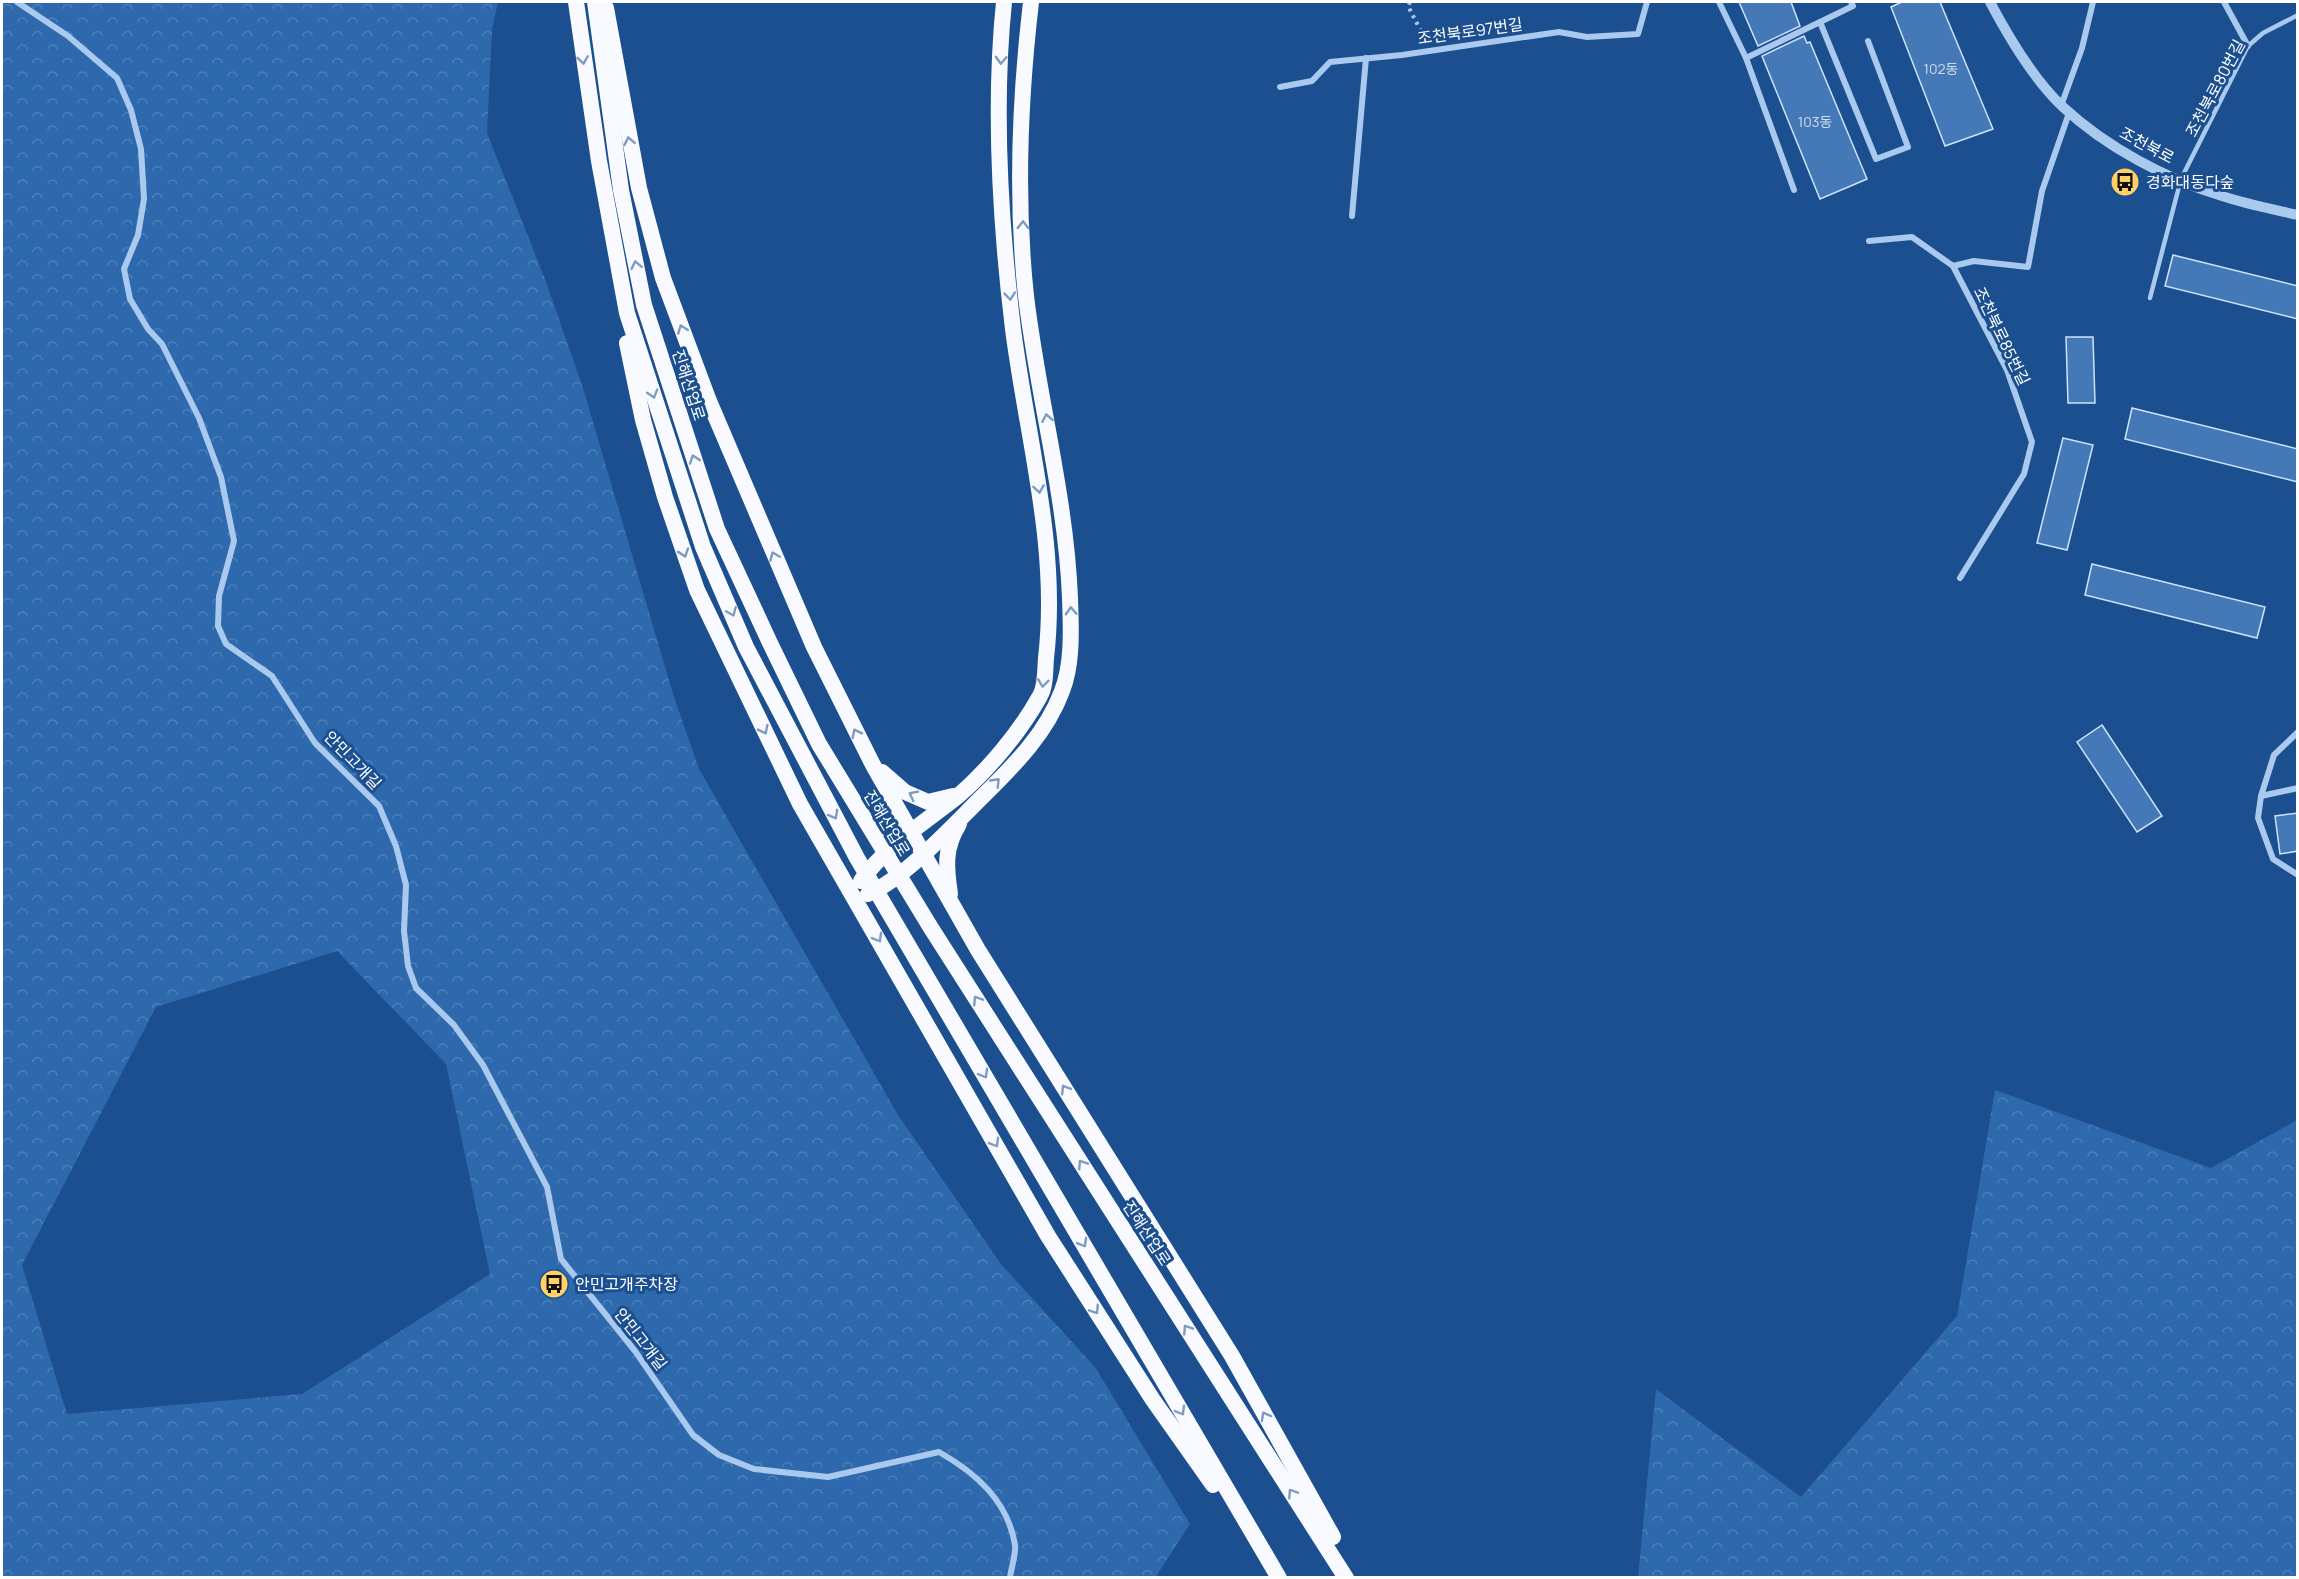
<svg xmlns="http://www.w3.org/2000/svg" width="2299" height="1579" viewBox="0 0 2299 1579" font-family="Manrope,'Noto Sans KR',sans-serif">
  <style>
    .forest { fill: url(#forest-crowns); fill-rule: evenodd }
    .building { fill: #4478b7; stroke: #cfe3fa; stroke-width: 1.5 }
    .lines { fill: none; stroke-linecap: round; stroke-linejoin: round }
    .path { stroke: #a9c9ee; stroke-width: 4; stroke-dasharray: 3 4.5; stroke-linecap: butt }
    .service { stroke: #a9c9ee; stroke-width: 4.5 }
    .minor { stroke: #a9c9ee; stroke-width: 6 }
    .tertiary { stroke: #a9c9ee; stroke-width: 10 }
    .trunk { stroke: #f8faff; stroke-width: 16 }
    .oneway { stroke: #7e9cc1 }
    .labels { text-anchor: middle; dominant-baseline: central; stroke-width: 6; stroke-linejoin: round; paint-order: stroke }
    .number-label { font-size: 14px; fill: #d0dded }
    .street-label { font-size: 16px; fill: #fff; stroke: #1b4f8f }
    .poi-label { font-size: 16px; fill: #fff; stroke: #1b4f8f; text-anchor: start }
  </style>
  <defs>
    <pattern id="forest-crowns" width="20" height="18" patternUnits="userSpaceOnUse" patternTransform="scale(1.5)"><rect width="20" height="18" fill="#2e69ad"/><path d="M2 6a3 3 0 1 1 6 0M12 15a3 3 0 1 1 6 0" fill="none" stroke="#4d80b9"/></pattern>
  </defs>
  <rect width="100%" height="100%" fill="#1b4f8f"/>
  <g class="forest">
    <path d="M2,2H498L492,30L487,133L545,279L583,388L673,694L699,769L898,1115L1001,1264L1095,1367L1190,1524L1155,1578H2ZM337,951L446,1064L490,1274L302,1394L67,1414L22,1265L156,1007Z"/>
    <polygon points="1995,1090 2211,1168 2297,1120 2297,1577 1638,1577 1656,1389 1801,1497 1957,1316"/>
  </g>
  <g class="building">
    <polygon points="1739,2 1791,2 1800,26 1758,46"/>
    <polygon points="1902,2 1940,2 1993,129 1945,146 1891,7"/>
    <polygon points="1804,36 1807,43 1810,42 1867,179 1820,199 1762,56"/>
    <polygon points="2173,255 2298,286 2298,319 2165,286"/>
    <polygon points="2066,337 2093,337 2095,403 2068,403"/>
    <polygon points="2132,408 2298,449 2298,482 2125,439"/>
    <polygon points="2063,438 2093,445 2067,550 2037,543"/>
    <polygon points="2092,564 2265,607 2257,638 2085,595"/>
    <polygon points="2102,725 2162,816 2137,832 2077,742"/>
    <polygon points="2298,813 2298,851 2280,854 2275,816"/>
  </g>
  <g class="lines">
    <polyline class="path" points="1410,2 1408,6 1426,41"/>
    <polyline class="service" points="2150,298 2181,179 2248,46 2263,33 2298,15"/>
    <g class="minor">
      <path d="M17,2L68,36L117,78L131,110L141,149L144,199L138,235L124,269L130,299L148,329L162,344L199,418L221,477L234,541L219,596L218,626L226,644L272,676L315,743L379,806L396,846L406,885L404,931L408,966L416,988L454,1025L483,1065L547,1187L561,1259L635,1351L693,1435L719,1455L754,1469L828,1477L939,1452C976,1473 1008,1501 1015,1545C1016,1555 1011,1568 1010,1578"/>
      <polyline points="1719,2 1746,58 1853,6 1851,2"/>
      <polyline points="2224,2 2248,46"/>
      <polyline points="1820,22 1876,159 1908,147 1868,41"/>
      <polyline points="1746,58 1794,190"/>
      <polyline points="1280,87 1312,81 1330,62 1402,55 1559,32 1587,37 1638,34 1647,2"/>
      <polyline points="2061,106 2082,48 2093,2"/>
      <polyline points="1352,216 1366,58"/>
      <polyline points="1869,241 1912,237 1953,266 1974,261 2028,267 2042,191 2069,113"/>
      <polyline points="1953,266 2007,370 2032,442 2024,474 1960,578"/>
      <polyline points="2298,732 2274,755 2261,796 2298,788"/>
      <polyline points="2261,796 2258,818 2273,859 2298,875"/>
    </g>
    <path class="tertiary" d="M1990,2C2009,38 2033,79 2063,107C2106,147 2166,179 2222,196C2246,204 2272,209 2298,215"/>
    <g class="trunk">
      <polyline points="576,2 599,161 627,313 703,547 746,647 857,858 1279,1578"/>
      <polyline points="595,2 621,190 644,305 717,529 770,643 819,744 931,928 1346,1578"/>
      <polyline points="606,8 639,188 663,278 709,401 814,647 873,765 978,950 1232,1356 1333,1537"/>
      <polyline points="627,343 643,420 665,497 697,590 800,804 1048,1236 1153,1400 1213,1485"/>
      <polyline points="882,772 905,792 928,802 953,796"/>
      <path d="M861,881C886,846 924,823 958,796C989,769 1020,732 1040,696C1046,686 1045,669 1046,658C1059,546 1027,439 1013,329C1000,221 993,109 1004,2"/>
      <path d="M868,894C903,879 948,831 976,803C1010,769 1045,737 1062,691C1073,663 1071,628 1070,598C1066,496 1038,398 1026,296C1016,202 1020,96 1031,2"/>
      <path d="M950,894C946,867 944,848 959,824"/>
    </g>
  </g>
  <defs><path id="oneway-chevron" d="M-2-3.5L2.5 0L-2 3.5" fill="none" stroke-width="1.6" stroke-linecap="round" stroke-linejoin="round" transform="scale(1.5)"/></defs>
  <g class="oneway">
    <use href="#oneway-chevron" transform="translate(583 60) rotate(81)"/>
    <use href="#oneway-chevron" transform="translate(1001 60) rotate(93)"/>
    <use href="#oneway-chevron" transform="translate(629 141) rotate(-101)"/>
    <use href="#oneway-chevron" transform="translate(1023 225) rotate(-90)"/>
    <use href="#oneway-chevron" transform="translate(636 265) rotate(-102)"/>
    <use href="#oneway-chevron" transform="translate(1010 296) rotate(84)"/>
    <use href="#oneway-chevron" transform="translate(682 329) rotate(-111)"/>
    <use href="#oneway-chevron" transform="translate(653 394) rotate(73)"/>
    <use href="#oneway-chevron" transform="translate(1047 418) rotate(-100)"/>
    <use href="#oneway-chevron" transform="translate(694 459) rotate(-109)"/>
    <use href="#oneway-chevron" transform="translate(1039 489) rotate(81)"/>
    <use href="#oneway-chevron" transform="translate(684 553) rotate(71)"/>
    <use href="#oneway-chevron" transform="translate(774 556) rotate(-113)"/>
    <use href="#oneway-chevron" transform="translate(1071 611) rotate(-92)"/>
    <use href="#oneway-chevron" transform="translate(732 612) rotate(67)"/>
    <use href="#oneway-chevron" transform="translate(1043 683) rotate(97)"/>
    <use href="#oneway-chevron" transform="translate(764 730) rotate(64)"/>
    <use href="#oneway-chevron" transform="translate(856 733) rotate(-117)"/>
    <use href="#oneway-chevron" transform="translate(996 782) rotate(-46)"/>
    <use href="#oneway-chevron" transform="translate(913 795) rotate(-153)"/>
    <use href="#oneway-chevron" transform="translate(834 815) rotate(61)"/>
    <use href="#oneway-chevron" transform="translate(878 938) rotate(60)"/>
    <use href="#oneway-chevron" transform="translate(977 1000) rotate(-123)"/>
    <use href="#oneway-chevron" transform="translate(984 1074) rotate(60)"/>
    <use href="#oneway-chevron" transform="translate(1065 1089) rotate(-122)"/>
    <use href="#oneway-chevron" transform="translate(995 1143) rotate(60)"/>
    <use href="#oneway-chevron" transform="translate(1082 1164) rotate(-123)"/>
    <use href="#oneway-chevron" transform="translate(1083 1243) rotate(60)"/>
    <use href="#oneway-chevron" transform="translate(1095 1310) rotate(57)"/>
    <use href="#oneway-chevron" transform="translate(1187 1329) rotate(-123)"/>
    <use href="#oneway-chevron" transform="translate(1181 1411) rotate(60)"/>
    <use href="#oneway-chevron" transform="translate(1265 1416) rotate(-119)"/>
    <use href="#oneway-chevron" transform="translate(1292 1493) rotate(-123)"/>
  </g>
  <defs>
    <g id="bus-disc" transform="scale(1.5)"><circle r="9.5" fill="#ffd166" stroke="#1b4f8f"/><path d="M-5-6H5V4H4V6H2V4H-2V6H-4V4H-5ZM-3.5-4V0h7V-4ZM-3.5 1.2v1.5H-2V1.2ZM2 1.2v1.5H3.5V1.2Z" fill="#111"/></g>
  </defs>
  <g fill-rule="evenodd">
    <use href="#bus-disc" x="2125" y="182"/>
    <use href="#bus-disc" x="554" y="1284"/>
  </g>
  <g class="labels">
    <g class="number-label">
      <text x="1941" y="68">102동</text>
      <text x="1815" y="121">103동</text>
    </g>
    <g class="street-label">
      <text transform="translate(1470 31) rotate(-8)">조천북로97번길</text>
      <text transform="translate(2215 88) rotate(-62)">조천북로80번길</text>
      <text transform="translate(2147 145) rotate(28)">조천북로</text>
      <text transform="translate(2002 336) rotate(64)">조천북로85번길</text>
      <text transform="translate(689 385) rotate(72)">진해산업로</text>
      <text transform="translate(353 760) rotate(46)">안민고개길</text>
      <text transform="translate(887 823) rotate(59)">진해산업로</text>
      <text transform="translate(1147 1233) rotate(57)">진해산업로</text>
      <text transform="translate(641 1339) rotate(52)">안민고개길</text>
    </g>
    <g class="poi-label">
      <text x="2146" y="182">경화대동다숲</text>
      <text x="575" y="1284">안민고개주차장</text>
    </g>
  </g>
  <rect width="2299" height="1579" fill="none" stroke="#ffffff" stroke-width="6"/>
</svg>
